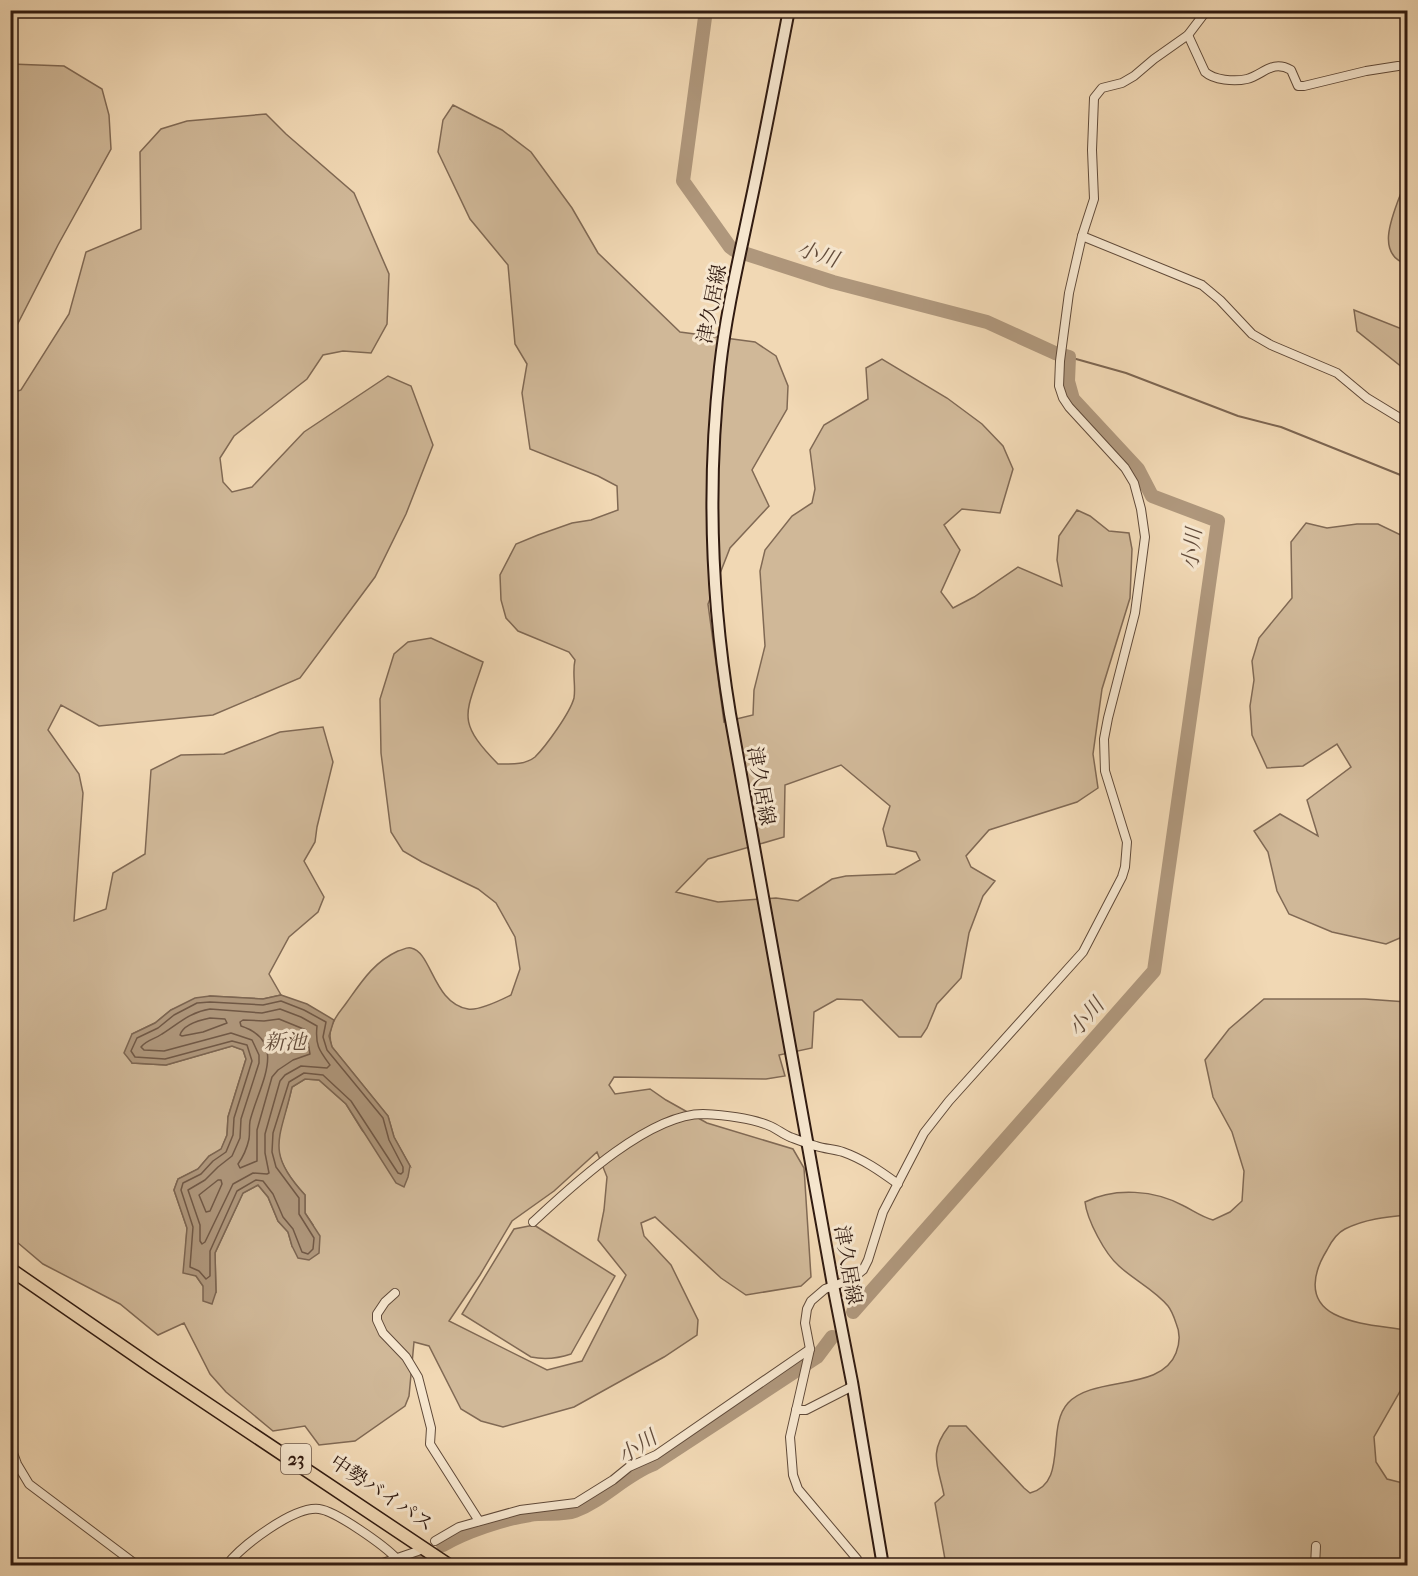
<svg xmlns="http://www.w3.org/2000/svg" width="1418" height="1576" viewBox="0 0 1418 1576" font-family="'IM FELL French Canon','Noto Serif JP',serif">
  <style>
    .green { fill: #d0b898; stroke: #806954; stroke-width: 1.5; fill-rule: evenodd }
    .water { fill: #af977c; stroke: #7c6551; stroke-width: 1.5 }
    .lines { fill: none; stroke-linecap: round; stroke-linejoin: round }
    .shore { stroke: #705846; stroke-width: 1.5 }
    .stream { stroke: #7c6551; stroke-width: 2 }
    .river { stroke: #af977c; stroke-width: 14 }
    .minor-casing { stroke: #604a39; stroke-width: 10 }
    .secondary-casing { stroke: #301a10; stroke-width: 14 }
    .trunk-casing { stroke: #301a10; stroke-width: 15 }
    .minor { stroke: #f6e6ce; stroke-width: 8 }
    .secondary { stroke: #f6e6ce; stroke-width: 10 }
    .trunk { stroke: #f1d8b4; stroke-width: 12 }
    .labels { text-anchor: middle; dominant-baseline: central; stroke-width: 6; stroke-linejoin: round; paint-order: stroke }
    .shield { fill: #f6e6ce; stroke: #6b5749; stroke-width: 1.5 }
    .shield-label { font-size: 18px; font-weight: bold; fill: #301a10 }
    .street-label { font-size: 20px; fill: #301a10; stroke: #f6e6ce }
    .water-label { font-size: 21px; font-style: italic; fill: #634c3b; stroke: #f6e6ce }
  </style>
  <rect width="100%" height="100%" fill="#f1d8b4"/>
  <filter id="stains"><feTurbulence type="fractalNoise" baseFrequency=".00333" numOctaves="4"/><feColorMatrix values="0 0 0 0 .2 0 0 0 0 .09 0 0 0 0 .02 0 0 0 .5 -.17"/></filter>
  <radialGradient id="worn" r=".72"><stop offset=".6" stop-color="#630" stop-opacity="0"/><stop offset="1" stop-color="#630" stop-opacity=".3"/></radialGradient>
  <g class="green">
    <polygon points="11,64 64,66 102,89 109,115 111,149 58,245 11,337"/>
    <path d="M453,105L502,130L531,152L572,208L598,253L680,332L755,342L776,356L788,386L787,409L752,470L769,506L730,548L708,604L724,722L753,715L754,690L765,646L760,571L765,550L792,516L812,503L815,489L810,450L824,425L868,399L866,368L882,359L947,398L982,424L1003,446L1013,469L1000,513L962,509L944,525L960,550L941,592L953,608L974,597L1018,567L1062,586L1057,560L1059,536L1077,510L1090,516L1109,531L1129,533L1132,549L1130,598L1102,689L1093,754L1098,788L1077,802L989,830L966,856L971,867L995,881L983,896L969,933L961,978L937,1004L927,1028L921,1037H899L862,1000L837,999L814,1012L812,1048L779,1055L785,1076L766,1079L614,1077L609,1085L615,1094L650,1089L666,1100L707,1123L793,1149L804,1168L811,1277L801,1286L746,1295L721,1278L655,1217L641,1223L644,1236L671,1265L698,1320L697,1335L664,1357L574,1407L503,1427L481,1421L461,1409L429,1346L414,1342L409,1396L405,1406L355,1441L319,1445L305,1426L273,1431L226,1392L210,1374L184,1323L158,1335L120,1304L43,1264L11,1237L10,394L21,390L69,314L86,252L141,229L140,152L161,129L187,121L266,114L286,134L354,193L389,274L387,324L371,353L343,351L323,355L307,379L234,436L220,458L223,482L232,492L252,487L304,432L388,376L411,386L433,445L406,514L375,577L300,678L213,715L99,726L61,705L48,730L79,774L83,793L74,921L106,909L113,873L145,854L151,770L181,755L224,754L280,732L323,727L333,762L317,827L315,842L304,861L324,897L318,912L289,937L269,974L281,995L263,999L210,996L171,1010L155,1023L132,1034V1063L166,1065L232,1046L243,1050L246,1059L228,1117L227,1135L221,1150L209,1156L198,1169L178,1179L174,1190L187,1228L186,1245L196,1276L203,1286L216,1292L215,1253L243,1193L258,1185L268,1197L278,1221L288,1232L292,1246L313,1225L305,1213V1195C263,1149 280,1139 292,1087L305,1079L319,1080L346,1104L362,1130L373,1143L410,1166L394,1137L388,1116L332,1047C329,1038 329,1030 334,1021C337,1014 343,1008 347,1002C362,981 374,962 398,951C403,950 406,947 411,948C432,952 433,1003 468,1009C479,1011 501,1000 511,995L520,969L515,937L496,903L478,889L422,862L403,851L391,832L381,753L380,699L394,654L408,642L431,638L483,662C466,715 455,720 498,764C511,764 525,765 535,757C546,746 570,713 574,698C576,686 572,673 575,660L569,652L518,631L506,618L501,600L500,575L516,544L538,535L572,523L591,520L618,510L617,486L598,476L530,449L522,393L527,364L515,344L508,265L470,219L438,152L443,120ZM841,765L890,806L883,829L887,846L916,852L920,860L895,874L846,876L832,879L798,901L776,898L718,902L676,892L708,859L784,837L785,785ZM597,1152L607,1177L604,1210L598,1240L626,1275L582,1361L547,1370L449,1321L480,1275L512,1221L554,1191Z"/>
    <path d="M1407,180V264C1371,254 1397,206 1405,182Z"/>
    <polygon points="1354,310 1407,331 1407,374 1403,368 1357,331"/>
    <polygon points="1306,523 1327,528 1357,524 1378,524 1407,538 1407,935 1386,944 1332,932 1289,914 1277,891 1268,852 1254,831 1280,814 1318,836 1307,800 1351,767 1337,744 1303,766 1267,768 1252,735 1250,706 1254,680 1252,661 1259,638 1292,598 1291,542"/>
    <path d="M1264,999H1365L1407,1002V1215C1386,1217 1365,1219 1345,1229C1337,1233 1331,1242 1327,1250C1314,1271 1306,1299 1334,1314C1355,1325 1382,1326 1406,1330L1407,1336V1379L1374,1437L1376,1462L1387,1479L1407,1484V1565H946L935,1503L944,1495C938,1465 928,1453 949,1426H966L1024,1488L1030,1493C1069,1483 1045,1428 1068,1403C1094,1375 1161,1392 1176,1353C1180,1343 1180,1332 1176,1323C1174,1317 1172,1311 1168,1306C1155,1290 1134,1280 1119,1266C1105,1254 1087,1220 1085,1202C1115,1187 1155,1190 1184,1206C1194,1211 1202,1217 1213,1220L1230,1212L1242,1201L1244,1171L1232,1132L1213,1097L1205,1060L1229,1029Z"/>
    <path d="M534,1225L615,1276L571,1354C556,1359 545,1360 531,1357L462,1314L514,1229Z"/>
  </g>
  <path class="water" d="M281,995L307,1004L334,1020L329,1036L332,1047L388,1116L394,1137L410,1166L408,1177L404,1187L396,1183L346,1104L319,1080L305,1079L292,1087C281,1138 264,1151 305,1195V1213L320,1236L319,1253L309,1260L298,1258L292,1246L288,1232L278,1221L268,1197L258,1185L243,1193L215,1253L216,1292L212,1304L203,1301V1286L196,1276L183,1273L187,1228L174,1190L178,1179L198,1169L209,1156L221,1149L227,1135L228,1117L246,1059L243,1050L232,1046L166,1065L132,1063L124,1053L132,1034L155,1023L171,1010L195,998L210,996L263,999Z"/>
  <g class="lines">
    <g class="shore">
      <polygon points="281,1001 304,1010 326,1022 323,1037 327,1050 383,1118 389,1140 403,1167 403,1172 401,1174 398,1173 351,1101 323,1075 304,1073 289,1082 273,1133 272,1152 276,1167 299,1198 299,1214 314,1238 313,1249 308,1254 302,1252 293,1229 283,1217 273,1194 263,1181 256,1180 237,1191 210,1251 210,1276 206,1279 199,1271 190,1267 193,1227 181,1190 183,1183 201,1174 213,1161 226,1152 233,1135 234,1118 252,1061 247,1045 232,1041 165,1059 135,1057 131,1051 137,1038 158,1028 174,1015 197,1003 210,1002 263,1005"/>
      <path d="M210,1009L262,1013L280,1009L301,1017L317,1026C315,1045 319,1050 330,1065L327,1068L301,1066L285,1075L280,1081L265,1134V1153L269,1173L267,1174L253,1173L233,1184L205,1242L202,1244L200,1241V1225L188,1190L205,1180L218,1167L232,1156L240,1138L241,1119L259,1063V1055L252,1040L231,1033L164,1051L144,1050L141,1047C146,1040 155,1039 162,1034C178,1024 190,1012 210,1009Z"/>
      <path d="M210,1018L225,1019L227,1023L203,1032L182,1036L180,1035C183,1025 200,1020 210,1018Z"/>
      <path d="M279,1019L306,1030L310,1054L293,1060L278,1070L272,1077L257,1130V1161L240,1168L238,1164C243,1157 247,1148 249,1139C250,1133 249,1127 250,1121C258,1087 290,1042 241,1026L240,1022L243,1020L264,1021Z"/>
      <polygon points="218,1180 221,1180 222,1184 210,1211 206,1212 199,1195"/>
    </g>
    <polyline class="stream" points="1069,357 1126,373 1238,416 1281,427 1408,478"/>
    <g class="river">
      <polyline points="706,10 683,181 730,247 734,250 833,282 987,322 1055,353 1069,357 1068,381 1073,399 1138,469 1152,496 1218,521 1154,971 853,1312"/>
      <path d="M443,1545C465,1532 503,1519 530,1515C544,1512 561,1516 575,1511C604,1500 625,1475 654,1464L817,1357L832,1337"/>
      <polyline points="396,1566 412,1562 425,1556"/>
    </g>
    <g class="minor-casing">
      <g id="minor">
        <path d="M1188,35L1205,72C1214,80 1234,82 1247,79C1263,75 1272,59 1291,70L1298,86H1304L1366,71L1398,66"/>
        <polyline points="1082,236 1202,285 1220,300 1252,334 1271,345 1337,373 1367,398 1408,423"/>
        <path d="M533,1222C572,1186 648,1114 703,1114C724,1115 751,1118 770,1126C777,1129 783,1134 790,1137C798,1140 808,1144 816,1146C825,1149 834,1149 843,1152C863,1159 880,1171 898,1184"/>
        <polyline points="395,1293 385,1302 377,1314 377,1320 383,1333 406,1357 418,1377 431,1428 430,1444 479,1521"/>
        <polyline points="796,1410 806,1410 853,1386"/>
        <polyline points="10,1445 17,1464 29,1484 138,1566"/>
        <polyline points="435,1541 459,1527 520,1510 576,1503 613,1480 629,1467 656,1455 810,1349"/>
        <path d="M226,1566C241,1546 294,1506 319,1509C336,1511 385,1546 397,1559"/>
        <polyline points="374,1566 418,1551"/>
        <polyline points="860,1566 857,1559 798,1489 793,1475 790,1437 810,1349 805,1323 807,1309 811,1301 825,1289 852,1279 863,1270 868,1260 883,1212 924,1133 949,1101 1083,952 1122,877 1125,867 1127,842 1105,771 1104,739 1108,718 1135,613 1145,537 1141,509 1134,483 1125,468 1069,407 1063,398 1059,386 1060,361 1069,293 1082,236 1094,199 1092,150 1094,98 1102,88 1122,83 1134,76 1154,59 1188,35 1207,10"/>
        <polyline points="1315,1566 1316,1546"/>
      </g>
    </g>
    <g class="secondary-casing">
      <path id="secondary" d="M789,10C776,76 764,141 750,206C739,259 726,313 720,367C707,483 711,599 730,714L833,1285L852,1382L883,1566"/>
    </g>
    <g class="trunk-casing">
      <polyline id="trunk" points="10,1269 152,1367 450,1566"/>
    </g>
    <use href="#minor" class="minor"/>
    <use href="#secondary" class="secondary"/>
    <use href="#trunk" class="trunk"/>
  </g>
  <g class="labels">
    <rect class="shield" x="281" y="1444" width="30" height="30" rx="4.5"/>
    <g class="shield-label">
      <text x="296" y="1459">23</text>
    </g>
    <g class="street-label">
      <text transform="translate(712 304) rotate(-79)">津久居線</text>
      <text transform="translate(761 786) rotate(80)">津久居線</text>
      <text transform="translate(848 1265) rotate(80)">津久居線</text>
      <text transform="translate(382 1493) rotate(34)">中勢バイパス</text>
    </g>
    <g class="water-label">
      <text transform="translate(818 254) rotate(18)">小川</text>
      <text transform="translate(1192 549) rotate(-84)">小川</text>
      <text transform="translate(1086 1017) rotate(-49)">小川</text>
      <text x="285" y="1042">新池</text>
      <text transform="translate(637 1447) rotate(-33)">小川</text>
    </g>
  </g>
  <rect width="1418" height="1576" fill="none" stroke="#f1d8b4" stroke-width="36"/>
  <rect x="12" y="12" width="1394" height="1552" fill="none" stroke="#301a10" stroke-width="3"/>
  <rect x="18" y="18" width="1382" height="1540" fill="none" stroke="#301a10" stroke-width="1.5"/>
  <rect width="100%" height="100%" filter="url(#stains)"/>
  <rect width="100%" height="100%" fill="url(#worn)"/>
</svg>
